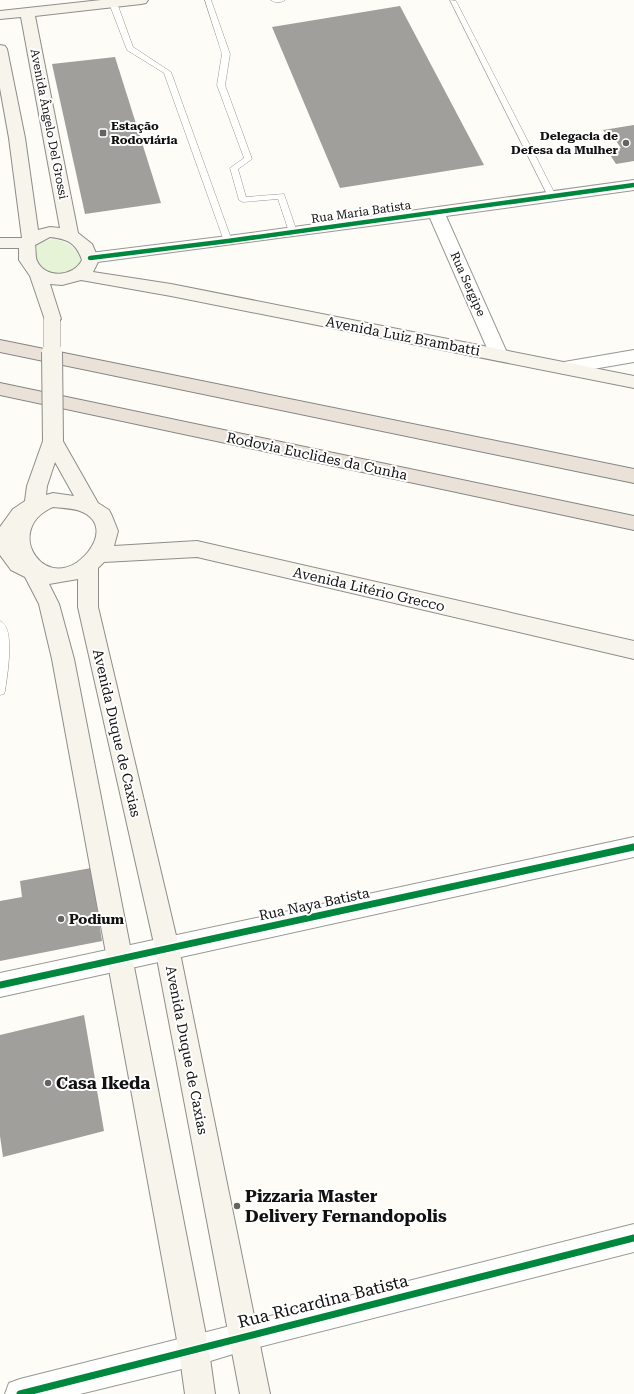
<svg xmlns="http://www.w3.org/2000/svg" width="634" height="1394" viewBox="0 0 634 1394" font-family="'Roboto Serif',serif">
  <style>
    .green { fill: #e7f3d7 }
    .building { fill: #a19f9c }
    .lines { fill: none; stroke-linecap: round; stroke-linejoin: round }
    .lane-casing { stroke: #979795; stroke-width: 1 }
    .street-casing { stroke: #979795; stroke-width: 2 }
    .secondary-casing { stroke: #8e8d8b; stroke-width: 2 }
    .highway-casing { stroke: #858482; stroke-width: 2 }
    .lane { fill: #fffffe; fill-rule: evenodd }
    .street { fill: #fffffe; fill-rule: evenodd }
    .secondary { fill: #f6f4eb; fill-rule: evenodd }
    .highway { fill: #eae1d8; fill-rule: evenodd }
    .secondary-bridge-far1-casing { stroke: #8e8d8b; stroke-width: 17; stroke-linecap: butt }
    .secondary-bridge-casing { stroke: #8e8d8b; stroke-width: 22; stroke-linecap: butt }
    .secondary-bridge-far1 { stroke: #f6f4eb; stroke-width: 16 }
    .secondary-bridge { stroke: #f6f4eb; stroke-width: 20 }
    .cycleway-far1-casing { stroke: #fff; stroke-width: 6 }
    .cycleway-casing { stroke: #fff; stroke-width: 10 }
    .cycleway-far1 { stroke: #00873e; stroke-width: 4.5 }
    .cycleway { stroke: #00873e; stroke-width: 7 }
    .poi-dot { fill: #646362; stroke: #fff; stroke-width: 1.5 }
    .labels { text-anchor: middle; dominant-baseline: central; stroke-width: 4; stroke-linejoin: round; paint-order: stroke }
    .far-street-label { font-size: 12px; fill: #111; stroke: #fff }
    .far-poi-label { font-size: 12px; font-weight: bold; fill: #111; stroke: #fff; text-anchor: start }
    .street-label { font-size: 14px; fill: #111; stroke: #fff }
    .poi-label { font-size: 14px; font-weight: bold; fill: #111; stroke: #fff; text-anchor: start }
    .near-poi-label { font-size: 17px; font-weight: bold; fill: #111; stroke: #fff; text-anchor: start }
    .near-street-label { font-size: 17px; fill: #111; stroke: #fff }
  </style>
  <rect width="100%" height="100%" fill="#fdfcf7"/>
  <path class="green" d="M53,239C65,240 90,253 77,268C67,280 45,274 37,263C34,259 34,253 33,248L37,243Z"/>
  <g class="building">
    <polygon points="400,6 484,165 340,188 272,27"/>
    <polygon points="115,57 161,203 85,214 52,64"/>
    <polygon points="634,125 634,161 616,164 607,150 621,148 614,138 609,138 603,130"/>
    <polygon points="91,868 102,941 0,961 0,901 22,897 20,881"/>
    <polygon points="84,1015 104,1131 3,1157 0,1136 0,1035"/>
  </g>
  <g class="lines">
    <g class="lane-casing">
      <g id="lane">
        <polygon points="205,0 211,0 230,54 225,85 252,159 238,169 246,197 284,194 297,232 296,234 290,234 289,232 278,199 243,202 239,200 230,168 244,158 217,85 222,54"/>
        <path d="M271,0H285C282,3 274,3 271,0Z"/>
        <polygon points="450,0 456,1 556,196 555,198 549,198"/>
        <polygon points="111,2 117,3 133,47 171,72 232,241 231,243 225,243 224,241 164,73 127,50 109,3"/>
        <path d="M0,621C16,626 7,677 5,691L4,694L0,695Z"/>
      </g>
    </g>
    <g class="street-casing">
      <g id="street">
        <polygon points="634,180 634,190 446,216 508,355 505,359 499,361 493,359 490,355 430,218 90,263 84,262 82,258 84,254 90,253 228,236"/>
        <polygon points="634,350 634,362 564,374 558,372 555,368 558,364 564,362"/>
        <polygon points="634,837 634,857 0,997 0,973"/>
        <polygon points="634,1224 634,1252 243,1351 194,1366 80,1394 5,1394 9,1383 20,1379"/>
      </g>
    </g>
    <g class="secondary-casing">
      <g id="secondary">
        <path d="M101,0H148L146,3L141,4L35,16L78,233L92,244L99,260L93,272L171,284L634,376V388L171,296L81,280L62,285L50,284L61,319L58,323L52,325L46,323L30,276L19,260V248H0V238H22L9,138L0,88V45L5,46L7,49L25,138L38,230L50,227L60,228L21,17L0,19V11ZM50,237C68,239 76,243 82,260C74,277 45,279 37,261C35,257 36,250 35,245Z"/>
        <path d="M53,434L60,436L98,503L109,510L112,516L118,531L114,546L197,541L634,641V659L197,557L104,562L98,568V607L179,948L270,1394H240L155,948L78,607V579L49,584L59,604L74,659L209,1351L215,1394H185L179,1351L52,659L39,604L25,577L11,570L0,555V527L13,509L25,501L27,486L43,441L46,436ZM55,462L74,496L53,493L46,495L47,486ZM53,507C61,508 72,508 80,511C101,519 100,537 88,552C48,600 0,530 53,507Z"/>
      </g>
    </g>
    <g class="highway-casing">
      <g id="highway">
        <polygon points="0,340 634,469 634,483 0,352"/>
        <polygon points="0,383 634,516 634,530 0,395"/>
      </g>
    </g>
    <use href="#lane" class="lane"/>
    <use href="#street" class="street"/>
    <use href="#secondary" class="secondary"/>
    <use href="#highway" class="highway"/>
    <g class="secondary-bridge-far1-casing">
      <polyline id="secondary-bridge-far1" points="52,319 52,353"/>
    </g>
    <g class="secondary-bridge-casing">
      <polyline id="secondary-bridge" points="52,352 53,441"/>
    </g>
    <use href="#secondary-bridge-far1" class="secondary-bridge-far1"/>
    <use href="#secondary-bridge" class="secondary-bridge"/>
    <g class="cycleway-far1-casing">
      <polyline id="cycleway-far1" points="90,258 228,241 634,185"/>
    </g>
    <g class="cycleway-casing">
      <g id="cycleway">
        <polyline points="0,985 634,847"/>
        <polyline points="20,1394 634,1238"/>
      </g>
    </g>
    <use href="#cycleway-far1" class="cycleway-far1"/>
    <use href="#cycleway" class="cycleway"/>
  </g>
  <g class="poi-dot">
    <rect x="99" y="129" width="8" height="8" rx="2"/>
    <circle cx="626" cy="143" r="4"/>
    <circle cx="61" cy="919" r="4"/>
    <circle cx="48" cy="1083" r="4"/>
    <circle cx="237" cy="1206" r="4"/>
  </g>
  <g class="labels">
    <g class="far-street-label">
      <text transform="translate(49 124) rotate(79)">Avenida Ângelo Del Grossi</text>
      <text transform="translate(361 212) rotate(-8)">Rua Maria Batista</text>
      <text transform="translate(468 284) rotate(66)">Rua Sergipe</text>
    </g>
    <g class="far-poi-label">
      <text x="111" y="126">Estação<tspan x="111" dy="14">Rodoviária</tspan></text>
      <text x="618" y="136" text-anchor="end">Delegacia de<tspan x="618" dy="14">Defesa da Mulher</tspan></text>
    </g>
    <g class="street-label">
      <text transform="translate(403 336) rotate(11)">Avenida Luiz Brambatti</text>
      <text transform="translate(317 456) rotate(12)">Rodovia Euclides da Cunha</text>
      <text transform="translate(369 589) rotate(13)">Avenida Litério Grecco</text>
      <text transform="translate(117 733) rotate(77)">Avenida Duque de Caxias</text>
      <text transform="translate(314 904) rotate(-12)">Rua Naya Batista</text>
      <text transform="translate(187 1050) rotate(79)">Avenida Duque de Caxias</text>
    </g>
    <g class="poi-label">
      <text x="69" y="919">Podium</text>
    </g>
    <g class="near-poi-label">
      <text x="56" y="1083">Casa Ikeda</text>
      <text x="245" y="1196">Pizzaria Master<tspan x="245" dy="20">Delivery Fernandopolis</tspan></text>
    </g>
    <g class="near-street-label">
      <text transform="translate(323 1301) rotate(-14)">Rua Ricardina Batista</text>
    </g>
  </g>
</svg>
